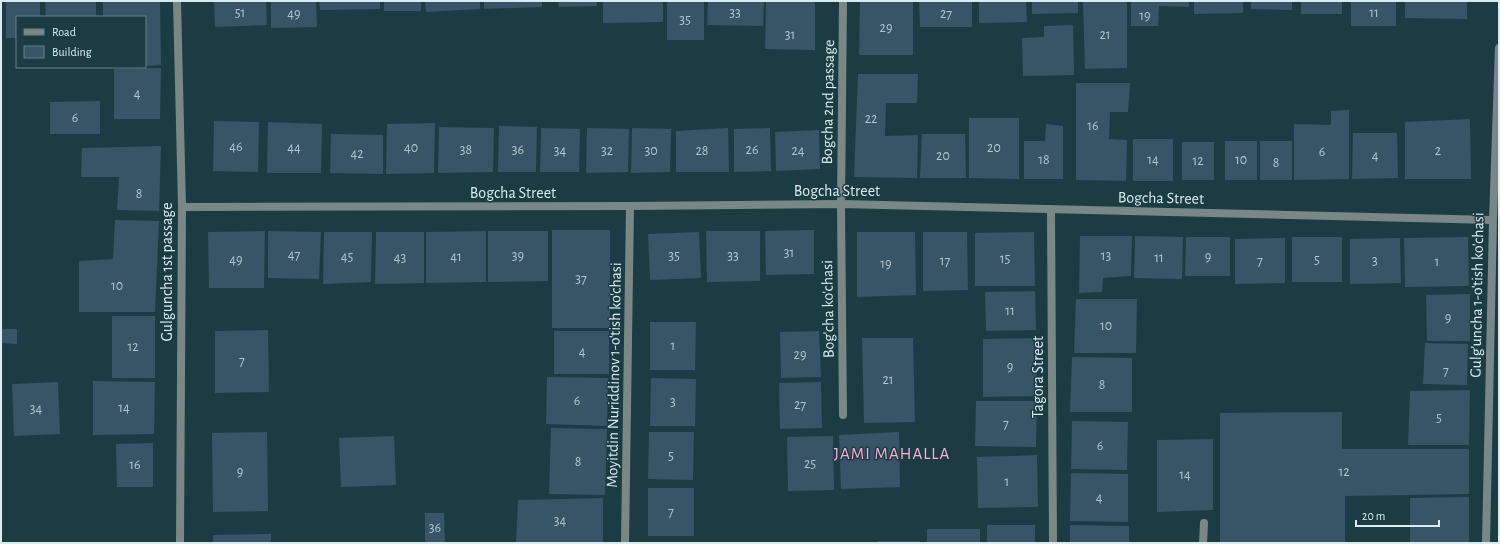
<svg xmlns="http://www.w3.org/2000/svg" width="1500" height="544" viewBox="0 0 1500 544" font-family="'Alegreya Sans',sans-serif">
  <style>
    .building { fill: #385467 }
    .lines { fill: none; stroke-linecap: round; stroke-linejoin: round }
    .service { stroke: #798886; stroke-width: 8 }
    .minor { stroke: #798886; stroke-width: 8 }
    .labels { text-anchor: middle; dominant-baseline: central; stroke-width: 3; stroke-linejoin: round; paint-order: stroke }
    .number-label { font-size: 14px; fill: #b0c5cd }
    .street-label { font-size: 16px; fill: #d8ebef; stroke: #1b3c43 }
    .neighbourhood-label { font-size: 17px; letter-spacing: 1px; fill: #fbafd3; stroke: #1b3c43 }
  </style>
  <rect width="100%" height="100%" fill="#1b3c43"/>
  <g class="building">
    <polygon points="6,1 40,1 40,17 17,17 17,38 6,38"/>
    <polygon points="45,1 96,1 96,17 46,17"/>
    <polygon points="103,1 160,1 161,65 145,66 145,17 103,17"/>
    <polygon points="214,1 266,1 267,25 215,27"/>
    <polygon points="271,1 316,1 317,27 271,28"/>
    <polygon points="319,1 380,1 380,9 320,10"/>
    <rect x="384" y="1" width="37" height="10"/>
    <polygon points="425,1 480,1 480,9 426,12"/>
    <polygon points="484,1 542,1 542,7 484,9"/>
    <polygon points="558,1 597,1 597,6 559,7"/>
    <polygon points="603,1 663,1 663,22 603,23"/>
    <rect x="667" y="1" width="37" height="39"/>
    <polygon points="708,1 764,1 763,26 707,25"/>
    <polygon points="766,1 815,1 815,50 765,49"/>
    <polygon points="860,1 913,1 913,55 859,55"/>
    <polygon points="919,1 972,1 972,27 920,27"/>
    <polygon points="979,1 1026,1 1027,22 979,23"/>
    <polygon points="1032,1 1078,1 1078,13 1032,14"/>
    <polygon points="1083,1 1127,1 1127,68 1085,69"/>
    <polygon points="1131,1 1189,1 1189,7 1159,6 1158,26 1131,26"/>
    <polygon points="1194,1 1243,1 1243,13 1194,14"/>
    <polygon points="1251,1 1292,1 1292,10 1251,9"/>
    <rect x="1301" y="1" width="41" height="13"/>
    <rect x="1351" y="1" width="45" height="25"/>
    <polygon points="1405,1 1467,1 1467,19 1405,18"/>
    <polygon points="1073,25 1074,75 1023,76 1022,38 1044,37 1044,26"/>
    <polygon points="161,68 160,119 114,119 114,69"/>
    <polygon points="858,74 918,74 917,103 886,103 885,136 918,135 917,178 854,177"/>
    <polygon points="1076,83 1130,83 1128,112 1110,112 1109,139 1127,140 1126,181 1076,180"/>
    <polygon points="100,101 100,134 50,134 50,102"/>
    <polygon points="1349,110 1349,179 1294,180 1294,124 1331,125 1331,111"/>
    <polygon points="969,118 1019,118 1019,179 969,178"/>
    <polygon points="1470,119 1471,179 1405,179 1405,122"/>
    <polygon points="214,121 259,122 258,172 213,171"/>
    <polygon points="268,122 322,124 321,173 267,173"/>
    <polygon points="435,123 434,173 386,174 387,124"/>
    <polygon points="1046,124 1063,126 1063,179 1024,179 1024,141 1045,141"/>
    <polygon points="499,126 537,127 536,172 498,172"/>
    <polygon points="439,127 494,128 493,172 438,173"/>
    <polygon points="541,128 580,129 579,172 540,172"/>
    <polygon points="587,128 629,129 628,172 586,173"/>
    <polygon points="632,128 671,129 670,172 631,173"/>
    <polygon points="728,128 729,172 676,172 676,131"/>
    <polygon points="770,128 771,171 734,172 734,129"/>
    <polygon points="819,130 820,169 776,171 775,132"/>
    <polygon points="1353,133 1397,133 1398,178 1352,179"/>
    <polygon points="331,134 383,135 383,174 330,173"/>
    <polygon points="922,134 965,134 966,178 920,178"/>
    <rect x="1133" y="139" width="40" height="42"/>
    <rect x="1225" y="141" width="32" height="39"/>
    <rect x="1260" y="141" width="32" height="39"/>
    <rect x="1182" y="142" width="32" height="38"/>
    <polygon points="161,146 159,211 117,210 119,177 81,177 82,148"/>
    <polygon points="115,220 159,221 155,312 79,312 79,261 113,259"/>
    <rect x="552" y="230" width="58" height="98"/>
    <polygon points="814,230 814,274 766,275 765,231"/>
    <polygon points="265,231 264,288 209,288 208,232"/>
    <polygon points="268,231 321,232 319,279 268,278"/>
    <polygon points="486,231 486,282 426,283 426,232"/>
    <polygon points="488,231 548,231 548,281 488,282"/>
    <polygon points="706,231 760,231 760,281 707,282"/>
    <polygon points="324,232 372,232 371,282 323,284"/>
    <polygon points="376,232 424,232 424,283 375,284"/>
    <polygon points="699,232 701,278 650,280 648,234"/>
    <polygon points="857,232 915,232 916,295 857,297"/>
    <polygon points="923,232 967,232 968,290 923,291"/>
    <polygon points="1034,232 1035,286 975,286 975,233"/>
    <polygon points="1080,236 1132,236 1131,276 1103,278 1102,292 1079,293"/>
    <polygon points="1135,236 1183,237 1182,279 1134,278"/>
    <polygon points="1186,237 1230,237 1230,276 1185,276"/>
    <rect x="1292" y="237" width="50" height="45"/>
    <polygon points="1468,237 1469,286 1405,287 1404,238"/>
    <polygon points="1285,238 1285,283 1235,284 1235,239"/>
    <polygon points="1400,238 1401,283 1350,284 1350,239"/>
    <polygon points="1035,291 1036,330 986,331 985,292"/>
    <polygon points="1470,294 1470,341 1427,341 1426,295"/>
    <polygon points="1076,299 1137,299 1136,353 1074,353"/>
    <rect x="112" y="316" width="43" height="62"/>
    <polygon points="650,322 696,322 695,370 650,370"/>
    <polygon points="1,329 17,329 17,344 1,343"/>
    <polygon points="268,330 269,392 215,393 215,331"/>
    <rect x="554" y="331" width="55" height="43"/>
    <polygon points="819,331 821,377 781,378 780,332"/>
    <polygon points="862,338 913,338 915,422 864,423"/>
    <polygon points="1036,338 1037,396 983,397 983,339"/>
    <polygon points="1425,343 1468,344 1467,385 1423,384"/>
    <polygon points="1072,357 1132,358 1132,412 1070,412"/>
    <polygon points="547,377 608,378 607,426 546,424"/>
    <polygon points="651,378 696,379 695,426 650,426"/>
    <polygon points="93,381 155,382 154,434 93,435"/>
    <polygon points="58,382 60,434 14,436 12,384"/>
    <polygon points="821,382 822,428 780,429 779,383"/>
    <polygon points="1470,390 1469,445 1408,445 1410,391"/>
    <polygon points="976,401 1037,401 1036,447 975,446"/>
    <polygon points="1342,412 1342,449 1469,449 1469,494 1345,496 1345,543 1220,543 1220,413"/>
    <polygon points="1072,421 1128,422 1127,470 1071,469"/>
    <polygon points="551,428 607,429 605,495 549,494"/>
    <polygon points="267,432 268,511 213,512 212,433"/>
    <polygon points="649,432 694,432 693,480 648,479"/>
    <polygon points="899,432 900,487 841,489 839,435"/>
    <polygon points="394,436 396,485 341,487 339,438"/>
    <polygon points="833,436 834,490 788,491 787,437"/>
    <polygon points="1213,439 1213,510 1157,512 1157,440"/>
    <polygon points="153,443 153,487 117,487 116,444"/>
    <polygon points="1037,455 1038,507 978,508 977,457"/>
    <polygon points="1071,473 1128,474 1128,522 1070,521"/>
    <rect x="648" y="488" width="46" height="48"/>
    <polygon points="1469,497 1469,543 1410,543 1410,498"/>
    <polygon points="603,498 603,543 516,543 518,500"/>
    <polygon points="425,513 444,513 445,543 425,543"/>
    <rect x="987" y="525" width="48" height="18"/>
    <polygon points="1070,525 1129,526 1129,543 1070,543"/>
    <rect x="927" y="529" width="53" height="14"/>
    <polygon points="271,534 271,543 213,543 213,535"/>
    <rect x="878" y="541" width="42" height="2"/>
  </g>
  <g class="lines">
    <polyline class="service" points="1203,543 1204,523"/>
    <g class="minor">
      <polyline points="177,1 182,207 180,543"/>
      <polyline points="843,1 841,204 843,415"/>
      <polyline points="182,207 630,206 841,204 1493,220"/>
      <polyline points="1051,210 1053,543"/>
      <polyline points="625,543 630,206"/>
      <polyline points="1486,543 1493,220 1499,48"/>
    </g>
  </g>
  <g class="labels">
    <g class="number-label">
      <text x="240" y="13">51</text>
      <text x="735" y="13">33</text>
      <text x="1374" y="13">11</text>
      <text x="294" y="14">49</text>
      <text x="946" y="14">27</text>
      <text x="1145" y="16">19</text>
      <text x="685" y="20">35</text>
      <text x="886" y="28">29</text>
      <text x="790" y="35">31</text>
      <text x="1105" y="35">21</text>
      <text x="137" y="94">4</text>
      <text x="75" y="118">6</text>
      <text x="871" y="119">22</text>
      <text x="1093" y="126">16</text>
      <text x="236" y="147">46</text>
      <text x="294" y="148">44</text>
      <text x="411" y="148">40</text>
      <text x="994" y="148">20</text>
      <text x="466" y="150">38</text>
      <text x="518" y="150">36</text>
      <text x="752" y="150">26</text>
      <text x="560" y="151">34</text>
      <text x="607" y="151">32</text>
      <text x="651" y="151">30</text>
      <text x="702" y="151">28</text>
      <text x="798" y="151">24</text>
      <text x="1438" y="151">2</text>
      <text x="1322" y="152">6</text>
      <text x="357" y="154">42</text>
      <text x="943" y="156">20</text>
      <text x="1375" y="156">4</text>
      <text x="1044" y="160">18</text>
      <text x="1153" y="160">14</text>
      <text x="1241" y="160">10</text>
      <text x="1198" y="161">12</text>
      <text x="1276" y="163">8</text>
      <text x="139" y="194">8</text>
      <text x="789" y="253">31</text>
      <text x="294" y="255">47</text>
      <text x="518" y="256">39</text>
      <text x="674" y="256">35</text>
      <text x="733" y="256">33</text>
      <text x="1106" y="256">13</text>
      <text x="347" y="257">45</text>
      <text x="456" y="257">41</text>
      <text x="1208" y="257">9</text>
      <text x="400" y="258">43</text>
      <text x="1159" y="258">11</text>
      <text x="1005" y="259">15</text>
      <text x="236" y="260">49</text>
      <text x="1317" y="260">5</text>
      <text x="945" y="261">17</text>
      <text x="1260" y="261">7</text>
      <text x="1375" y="261">3</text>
      <text x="1437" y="262">1</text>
      <text x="886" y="264">19</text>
      <text x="581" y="279">37</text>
      <text x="117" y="286">10</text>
      <text x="1010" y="311">11</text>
      <text x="1448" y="318">9</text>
      <text x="1106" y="326">10</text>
      <text x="673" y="346">1</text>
      <text x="133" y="347">12</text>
      <text x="582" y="352">4</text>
      <text x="800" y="355">29</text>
      <text x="242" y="361">7</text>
      <text x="1010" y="367">9</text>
      <text x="1446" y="371">7</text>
      <text x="888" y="380">21</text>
      <text x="1102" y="385">8</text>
      <text x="577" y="401">6</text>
      <text x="673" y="402">3</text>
      <text x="800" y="405">27</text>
      <text x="124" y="408">14</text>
      <text x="36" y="409">34</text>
      <text x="1439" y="418">5</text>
      <text x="1006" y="424">7</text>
      <text x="1100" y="446">6</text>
      <text x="671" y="456">5</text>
      <text x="578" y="462">8</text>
      <text x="810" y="464">25</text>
      <text x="135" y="465">16</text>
      <text x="240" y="472">9</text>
      <text x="1344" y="472">12</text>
      <text x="1185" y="475">14</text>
      <text x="1007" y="482">1</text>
      <text x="1099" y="498">4</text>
      <text x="671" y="512">7</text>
      <text x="560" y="521">34</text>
      <text x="435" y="528">36</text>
    </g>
    <g class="street-label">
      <text transform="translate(828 102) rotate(-89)">Bogcha 2nd passage</text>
      <text x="837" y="191">Bogcha Street</text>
      <text x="513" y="193">Bogcha Street</text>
      <text transform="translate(1161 198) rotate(1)">Bogcha Street</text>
      <text transform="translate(167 272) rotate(-90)">Gulguncha 1st passage</text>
      <text transform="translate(1477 295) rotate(-89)">Gulg'uncha 1-o'tish ko'chasi</text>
      <text transform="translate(828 309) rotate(-91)">Bog'cha ko'chasi</text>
      <text transform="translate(614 375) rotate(-89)">Moyitdin Nuriddinov 1-o'tish ko'chasi</text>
      <text transform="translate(1038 377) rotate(-90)">Tagora Street</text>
    </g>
    <g class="neighbourhood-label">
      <text x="892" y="453">JAMI MAHALLA</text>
    </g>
  </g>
  <rect width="1500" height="544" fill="none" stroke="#d8ebef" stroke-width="4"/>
  <rect x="16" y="16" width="130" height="52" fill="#1b3c43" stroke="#678288"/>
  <rect x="24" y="29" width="20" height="6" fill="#798886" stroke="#678288"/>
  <text x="52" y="36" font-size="12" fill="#d8ebef">Road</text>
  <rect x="24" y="46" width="20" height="12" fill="#385467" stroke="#678288"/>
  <text x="52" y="56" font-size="12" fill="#d8ebef">Building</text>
  <path d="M1356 520v6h83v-6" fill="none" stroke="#d8ebef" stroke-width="2"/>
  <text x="1362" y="520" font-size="12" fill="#d8ebef" stroke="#1b3c43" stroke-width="3" paint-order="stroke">20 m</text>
</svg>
